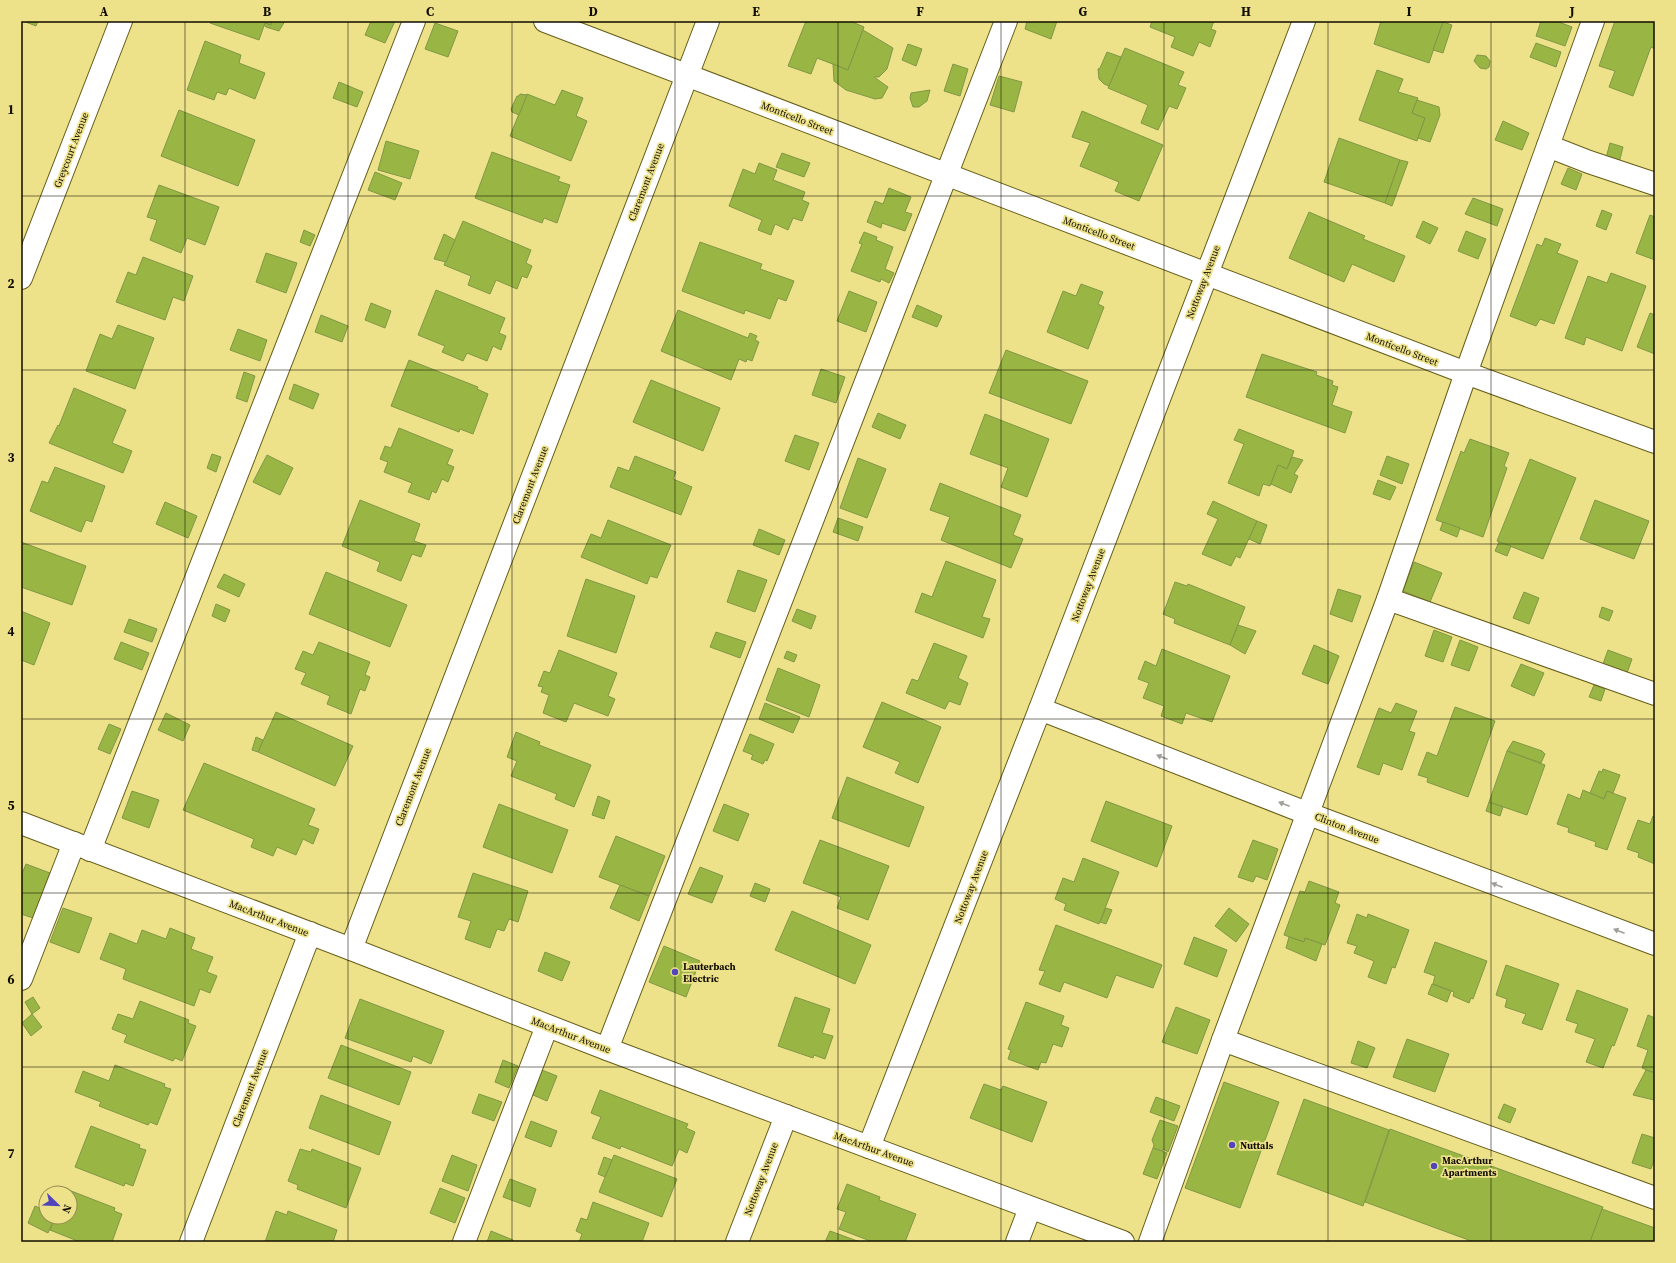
<svg xmlns="http://www.w3.org/2000/svg" width="1676" height="1263" viewBox="0 0 1676 1263" font-family="'Source Serif 4',serif">
  <style>
    .building { fill: #99b543; stroke: #819747 }
    .lines { fill: none; stroke-linecap: round; stroke-linejoin: round }
    .minor-casing { stroke: #665e1a; stroke-width: 24 }
    .minor { stroke: #fff; stroke-width: 22 }
    .oneway { fill: #a09e99 }
    .grid { fill: none; stroke: #110d00; stroke-width: 1; stroke-opacity: 0.55 }
    .poi-dot { fill: #5245bc; stroke: #ede28a; stroke-width: 1.5 }
    .labels { text-anchor: middle; dominant-baseline: central; stroke-width: 3.5; stroke-linejoin: round; paint-order: stroke }
    .street-label { font-size: 10px; fill: #110d00; stroke: #ede28a }
    .poi-label { font-size: 10px; font-weight: bold; fill: #110d00; stroke: #ede28a; text-anchor: start }
    .neatline { fill: none; stroke: #110d00; stroke-width: 1.5 }
    .grid-label { font-size: 13px; text-anchor: middle; font-weight: bold; fill: #110d00 }
  </style>
  <rect width="100%" height="100%" fill="#ede28a"/>
  <g class="building">
    <polygon points="23,21 38,21 36,26"/>
    <polygon points="211,21 272,21 271,25 265,23 259,40 210,23"/>
    <polygon points="272,21 285,21 279,31 266,27 264,25 265,23 271,25"/>
    <polygon points="371,21 395,21 385,43 365,35"/>
    <polygon points="806,21 850,21 864,27 848,70 817,58 811,74 788,66"/>
    <polygon points="1027,21 1057,21 1051,39 1025,29"/>
    <polygon points="1152,21 1214,21 1211,29 1216,31 1210,47 1199,42 1193,56 1171,47 1175,37 1150,27"/>
    <polygon points="1381,21 1443,22 1429,63 1374,44"/>
    <polygon points="1541,21 1556,21 1572,27 1565,46 1536,36"/>
    <polygon points="1615,21 1655,21 1655,49 1651,47 1633,96 1609,87 1615,71 1599,66"/>
    <polygon points="1443,22 1452,25 1443,53 1433,50"/>
    <polygon points="435,23 458,31 448,57 425,49"/>
    <polygon points="863,30 893,48 887,69 879,77 874,77 888,87 882,98 875,99 846,90 834,81 833,64 848,70"/>
    <polygon points="205,41 241,55 239,63 265,73 255,99 229,88 226,95 217,92 214,100 187,90"/>
    <polygon points="1536,43 1561,52 1556,67 1530,57"/>
    <polygon points="908,44 922,49 916,66 902,60"/>
    <polygon points="1125,48 1184,72 1178,85 1186,88 1177,109 1169,106 1158,130 1141,123 1148,105 1108,88"/>
    <polygon points="1107,52 1121,57 1109,86 1104,84 1099,79 1098,69 1100,68"/>
    <polygon points="1477,55 1486,56 1490,61 1489,67 1486,69 1480,68 1474,61"/>
    <polygon points="953,64 968,69 960,96 944,91"/>
    <polygon points="1377,70 1403,79 1398,92 1418,98 1412,113 1425,118 1417,141 1359,120"/>
    <polygon points="999,76 1022,82 1014,112 990,105"/>
    <polygon points="339,82 363,92 357,107 333,98"/>
    <polygon points="562,90 583,98 576,116 587,121 571,161 510,136 527,94 555,105"/>
    <polygon points="930,90 927,101 919,107 913,107 910,98 911,93"/>
    <polygon points="520,94 527,95 519,115 512,112 511,109 517,96 519,96"/>
    <polygon points="1417,100 1439,107 1440,115 1430,142 1418,138 1425,118 1412,113"/>
    <polygon points="179,110 255,140 238,186 161,156"/>
    <polygon points="1082,111 1163,145 1139,201 1115,191 1119,182 1080,166 1090,143 1072,137"/>
    <polygon points="1503,121 1529,133 1522,150 1495,140"/>
    <polygon points="1339,138 1400,160 1385,203 1324,182"/>
    <polygon points="386,141 419,151 410,179 378,170"/>
    <polygon points="1610,143 1623,147 1619,163 1606,158"/>
    <polygon points="492,152 560,177 558,181 570,185 557,223 544,218 542,223 475,198"/>
    <polygon points="782,153 810,163 804,177 776,167"/>
    <polygon points="1400,160 1408,162 1392,206 1385,203"/>
    <polygon points="759,163 777,170 773,180 805,192 802,200 809,203 802,221 793,218 788,230 775,224 771,235 758,230 762,220 729,206 743,169 755,174"/>
    <polygon points="1568,168 1582,174 1576,190 1561,184"/>
    <polygon points="375,172 402,183 395,200 368,190"/>
    <polygon points="159,185 219,207 205,245 187,238 181,253 150,240 157,220 147,217"/>
    <polygon points="889,188 911,197 905,212 912,214 905,231 882,223 881,228 867,222 875,201 883,204"/>
    <polygon points="1473,198 1503,209 1497,226 1465,214"/>
    <polygon points="1602,210 1612,214 1606,230 1596,226"/>
    <polygon points="1309,212 1365,236 1363,239 1405,256 1394,282 1352,264 1344,282 1289,258"/>
    <polygon points="1650,215 1655,217 1655,260 1636,253"/>
    <polygon points="463,221 531,250 526,263 532,266 527,278 522,276 517,289 496,280 490,294 468,285 471,276 444,265"/>
    <polygon points="1423,221 1438,228 1430,244 1416,237"/>
    <polygon points="304,230 315,235 310,246 300,242"/>
    <polygon points="1466,231 1486,239 1478,259 1458,251"/>
    <polygon points="864,232 877,237 876,240 893,247 885,269 894,273 889,283 881,279 880,282 851,271 862,244 859,243"/>
    <polygon points="444,234 455,240 446,262 434,259"/>
    <polygon points="1545,238 1561,244 1557,253 1578,261 1554,324 1540,319 1536,326 1510,316 1537,244 1542,246"/>
    <polygon points="700,242 762,264 760,269 794,281 786,301 778,298 770,319 745,310 744,314 682,291"/>
    <polygon points="266,253 297,263 286,293 256,282"/>
    <polygon points="143,257 193,276 184,301 173,297 165,320 116,302 128,272 136,275"/>
    <polygon points="1611,273 1646,286 1622,351 1586,337 1584,345 1565,338 1588,276 1607,283"/>
    <polygon points="1081,284 1103,292 1098,304 1104,307 1088,349 1047,332 1063,291 1076,296"/>
    <polygon points="436,290 505,318 499,333 506,336 501,350 493,346 487,361 467,353 463,361 442,352 445,346 418,335"/>
    <polygon points="849,291 877,302 866,332 837,321"/>
    <polygon points="371,303 391,311 385,328 365,320"/>
    <polygon points="917,305 942,316 937,327 912,317"/>
    <polygon points="678,310 748,338 750,333 757,336 755,340 759,342 752,361 747,359 746,362 739,359 731,380 661,351"/>
    <polygon points="1650,313 1655,315 1655,354 1637,347"/>
    <polygon points="321,315 348,326 342,342 315,332"/>
    <polygon points="118,325 154,338 135,389 86,371 100,334 112,339"/>
    <polygon points="238,329 267,340 260,361 230,350"/>
    <polygon points="1006,350 1088,381 1071,424 989,393"/>
    <polygon points="1262,354 1317,372 1316,375 1333,381 1332,385 1338,387 1332,405 1352,412 1345,433 1246,397"/>
    <polygon points="409,360 478,387 477,389 488,394 473,434 460,429 459,432 391,406"/>
    <polygon points="821,369 845,377 836,403 812,395"/>
    <polygon points="244,372 255,376 247,402 236,398"/>
    <polygon points="651,380 720,408 703,451 633,422"/>
    <polygon points="294,384 319,394 313,409 289,399"/>
    <polygon points="74,388 126,410 112,443 132,451 123,473 49,443 58,425 59,426"/>
    <polygon points="878,413 906,425 900,439 872,427"/>
    <polygon points="985,414 1049,439 1027,497 1001,487 1008,468 970,454"/>
    <polygon points="399,428 453,450 447,464 454,467 448,482 442,479 436,493 432,491 429,500 408,492 412,483 384,472 388,462 380,459 385,446 391,448"/>
    <polygon points="1239,429 1294,451 1287,469 1278,465 1270,486 1263,484 1259,496 1228,483 1244,444 1234,440"/>
    <polygon points="795,435 819,443 809,470 785,461"/>
    <polygon points="1470,439 1509,453 1504,466 1507,468 1483,537 1436,520 1461,451 1464,453"/>
    <polygon points="212,454 221,457 216,472 207,468"/>
    <polygon points="267,455 293,468 280,495 253,482"/>
    <polygon points="635,456 676,472 673,479 692,487 681,515 610,487 618,467 629,471"/>
    <polygon points="1387,456 1409,464 1402,484 1380,475"/>
    <polygon points="1292,457 1303,460 1294,474 1298,476 1291,493 1271,484 1278,465 1287,469"/>
    <polygon points="858,458 886,469 867,518 840,508"/>
    <polygon points="1530,459 1576,478 1543,559 1497,541"/>
    <polygon points="55,467 105,486 92,522 86,520 81,532 30,511 42,481 48,483"/>
    <polygon points="1378,480 1396,487 1390,500 1373,494"/>
    <polygon points="940,483 1021,515 1013,535 1023,539 1011,568 941,540 950,517 930,510"/>
    <polygon points="360,500 420,524 414,541 426,545 421,557 412,554 401,581 377,571 380,562 342,546"/>
    <polygon points="1595,500 1649,521 1634,559 1580,539"/>
    <polygon points="1213,501 1257,521 1240,558 1236,556 1231,566 1202,554 1218,519 1207,514"/>
    <polygon points="165,502 197,516 188,538 156,524"/>
    <polygon points="838,518 863,527 858,541 833,532"/>
    <polygon points="608,520 671,545 657,578 650,576 647,584 581,557 591,534 601,538"/>
    <polygon points="1257,521 1267,525 1260,544 1249,539"/>
    <polygon points="1443,522 1460,528 1457,537 1440,530"/>
    <polygon points="759,529 785,540 779,555 753,545"/>
    <polygon points="21,542 86,566 72,605 21,587"/>
    <polygon points="1499,542 1511,546 1507,556 1495,551"/>
    <polygon points="946,561 996,580 982,617 990,619 983,638 915,612 922,593 932,597"/>
    <polygon points="1414,562 1442,573 1430,602 1403,591"/>
    <polygon points="738,570 767,580 755,612 727,602"/>
    <polygon points="326,572 407,605 390,647 309,614"/>
    <polygon points="224,574 245,584 239,597 217,587"/>
    <polygon points="586,579 635,596 616,653 567,636"/>
    <polygon points="1175,582 1187,586 1188,584 1245,607 1230,645 1174,623 1175,619 1163,614"/>
    <polygon points="1338,589 1361,596 1352,622 1330,614"/>
    <polygon points="1524,592 1539,598 1529,624 1513,618"/>
    <polygon points="216,604 230,610 225,622 212,616"/>
    <polygon points="1602,607 1613,611 1609,621 1599,617"/>
    <polygon points="797,609 816,616 811,629 792,621"/>
    <polygon points="21,611 50,623 34,665 21,660"/>
    <polygon points="129,619 157,629 152,642 124,632"/>
    <polygon points="1238,625 1256,631 1245,654 1230,645"/>
    <polygon points="1434,630 1452,637 1443,662 1425,656"/>
    <polygon points="716,632 746,642 740,658 710,647"/>
    <polygon points="1460,640 1478,647 1469,671 1451,665"/>
    <polygon points="121,642 149,653 142,670 114,659"/>
    <polygon points="319,642 370,662 365,675 370,677 365,691 360,689 351,714 327,704 330,696 301,684 306,673 295,669 303,651 313,655"/>
    <polygon points="934,643 967,656 958,678 968,683 960,705 949,701 945,709 906,693 912,679 918,681"/>
    <polygon points="1314,645 1339,656 1328,684 1302,674"/>
    <polygon points="1162,649 1230,676 1212,722 1186,713 1182,724 1161,716 1164,706 1143,698 1149,683 1138,679 1145,661 1156,666"/>
    <polygon points="559,650 617,673 608,696 615,699 608,716 574,703 566,722 543,713 549,695 541,692 543,687 538,686 544,671 550,673"/>
    <polygon points="1608,650 1632,659 1627,673 1603,664"/>
    <polygon points="787,651 797,655 794,662 784,658"/>
    <polygon points="1521,664 1544,673 1534,696 1511,686"/>
    <polygon points="778,668 820,685 809,717 766,700"/>
    <polygon points="1594,685 1605,689 1601,701 1589,697"/>
    <polygon points="882,702 941,727 918,783 895,773 900,762 863,747"/>
    <polygon points="765,703 800,717 793,733 759,719"/>
    <polygon points="1396,703 1417,711 1409,731 1415,733 1402,770 1383,763 1379,775 1357,767 1379,708 1391,713"/>
    <polygon points="1455,707 1495,721 1468,797 1427,782 1428,778 1418,775 1427,752 1437,756"/>
    <polygon points="276,712 353,746 335,786 258,752"/>
    <polygon points="166,713 190,725 183,741 158,730"/>
    <polygon points="109,724 121,729 110,754 98,749"/>
    <polygon points="516,732 540,742 539,745 591,765 574,807 555,799 557,794 511,776 517,761 507,757"/>
    <polygon points="750,734 774,744 767,761 765,760 763,764 751,759 753,755 743,751"/>
    <polygon points="256,737 263,740 258,752 252,750"/>
    <polygon points="1513,741 1542,751 1545,754 1541,763 1507,751"/>
    <polygon points="1507,751 1545,765 1527,815 1489,802"/>
    <polygon points="204,763 315,809 308,825 319,829 313,844 303,839 296,855 277,847 273,856 251,847 254,839 183,810"/>
    <polygon points="1603,769 1620,775 1613,793 1607,791 1604,799 1590,793 1599,771 1602,772"/>
    <polygon points="847,777 924,807 909,847 832,818"/>
    <polygon points="1583,790 1604,799 1607,791 1626,798 1607,850 1595,846 1596,842 1568,832 1569,828 1557,824 1568,794 1580,799"/>
    <polygon points="132,791 159,800 149,828 122,818"/>
    <polygon points="598,796 610,801 604,819 592,815"/>
    <polygon points="1106,801 1172,826 1157,867 1091,841"/>
    <polygon points="1489,802 1503,807 1500,816 1486,811"/>
    <polygon points="499,804 568,830 552,873 483,847"/>
    <polygon points="724,804 749,814 738,841 713,831"/>
    <polygon points="1653,816 1655,817 1655,864 1638,857 1639,853 1627,849 1638,820 1650,824"/>
    <polygon points="616,836 665,856 649,896 599,877"/>
    <polygon points="820,840 889,866 868,920 837,908 841,897 803,883"/>
    <polygon points="1253,840 1278,849 1267,880 1256,876 1253,882 1238,877"/>
    <polygon points="1083,858 1119,872 1099,924 1064,910 1066,904 1055,899 1063,878 1074,882"/>
    <polygon points="26,864 50,873 33,918 21,914 21,876"/>
    <polygon points="700,867 723,876 712,903 688,894"/>
    <polygon points="473,873 528,891 518,922 509,919 504,931 497,929 490,948 465,939 471,921 458,917"/>
    <polygon points="1309,881 1339,892 1335,903 1340,905 1325,945 1305,938 1304,942 1284,935 1300,891 1305,892"/>
    <polygon points="755,883 770,889 765,902 750,896"/>
    <polygon points="620,885 649,896 639,921 610,908"/>
    <polygon points="63,908 92,918 79,953 50,942"/>
    <polygon points="1106,908 1112,910 1106,924 1100,922"/>
    <polygon points="1229,908 1249,924 1236,942 1215,926"/>
    <polygon points="792,911 871,945 855,984 775,950"/>
    <polygon points="1357,914 1367,918 1368,914 1409,930 1395,968 1392,967 1386,984 1368,977 1374,961 1354,953 1357,946 1347,943"/>
    <polygon points="1056,925 1162,965 1153,988 1116,975 1107,998 1064,982 1060,992 1039,984 1045,971 1039,970"/>
    <polygon points="170,928 195,938 191,949 213,957 207,972 217,976 210,993 200,989 194,1006 123,979 126,969 100,959 110,933 137,944 142,930 166,939"/>
    <polygon points="1194,937 1227,950 1217,977 1184,964"/>
    <polygon points="1289,937 1304,942 1305,938 1322,944 1316,961 1286,948"/>
    <polygon points="1435,942 1487,961 1473,999 1471,998 1469,1003 1453,996 1454,992 1433,984 1435,976 1424,972"/>
    <polygon points="664,946 700,961 686,997 649,982"/>
    <polygon points="545,952 570,962 562,981 538,971"/>
    <polygon points="1506,965 1559,984 1542,1030 1522,1023 1526,1014 1505,1007 1507,999 1496,995"/>
    <polygon points="1432,984 1451,991 1447,1002 1428,994"/>
    <polygon points="1577,990 1628,1009 1614,1046 1612,1045 1603,1068 1586,1062 1595,1039 1575,1032 1578,1024 1566,1020"/>
    <polygon points="33,997 40,1008 32,1014 25,1002"/>
    <polygon points="795,997 830,1009 822,1033 833,1036 825,1059 814,1055 813,1058 778,1046"/>
    <polygon points="360,999 444,1031 431,1064 413,1056 411,1062 345,1038"/>
    <polygon points="140,1001 189,1020 188,1023 196,1026 182,1061 175,1058 173,1061 124,1042 127,1035 112,1029 118,1014 133,1019"/>
    <polygon points="1026,1002 1064,1016 1061,1025 1069,1028 1062,1047 1053,1044 1046,1063 1041,1062 1038,1070 1008,1059 1011,1050 1008,1049"/>
    <polygon points="1176,1007 1210,1020 1197,1054 1162,1042"/>
    <polygon points="32,1014 42,1027 31,1036 22,1023"/>
    <polygon points="1648,1015 1655,1018 1655,1073 1642,1068 1648,1050 1637,1046"/>
    <polygon points="1407,1039 1449,1054 1435,1092 1393,1077"/>
    <polygon points="1358,1041 1375,1048 1367,1068 1351,1063"/>
    <polygon points="341,1045 411,1072 399,1105 328,1078"/>
    <polygon points="503,1060 518,1066 509,1088 495,1082"/>
    <polygon points="115,1065 165,1084 164,1087 171,1089 157,1125 150,1122 148,1125 99,1106 101,1102 75,1092 83,1071 109,1081"/>
    <polygon points="542,1070 557,1076 547,1101 533,1095"/>
    <polygon points="1646,1070 1655,1073 1655,1096 1654,1100 1633,1095"/>
    <polygon points="1224,1082 1279,1102 1240,1208 1185,1188"/>
    <polygon points="984,1084 1001,1090 1003,1086 1047,1102 1032,1142 970,1118"/>
    <polygon points="600,1090 688,1124 686,1128 695,1132 687,1153 679,1149 672,1166 621,1146 620,1149 592,1138 601,1117 591,1113"/>
    <polygon points="479,1094 502,1102 494,1121 472,1113"/>
    <polygon points="321,1095 391,1122 379,1155 309,1128"/>
    <polygon points="1156,1097 1180,1106 1174,1121 1150,1112"/>
    <polygon points="1304,1099 1389,1130 1363,1206 1277,1174"/>
    <polygon points="1504,1104 1516,1109 1510,1123 1498,1118"/>
    <polygon points="1160,1120 1178,1126 1168,1152 1163,1149 1162,1151 1153,1148 1154,1145 1152,1140"/>
    <polygon points="531,1121 557,1131 551,1147 525,1137"/>
    <polygon points="91,1126 140,1145 139,1148 146,1150 133,1186 125,1183 124,1186 75,1167"/>
    <polygon points="1390,1129 1603,1207 1590,1242 1474,1242 1365,1202"/>
    <polygon points="1642,1134 1655,1138 1655,1157 1651,1169 1632,1163"/>
    <polygon points="1153,1148 1167,1153 1157,1179 1143,1174"/>
    <polygon points="300,1149 311,1152 312,1149 361,1168 346,1208 297,1189 298,1185 288,1181"/>
    <polygon points="452,1155 477,1165 468,1191 442,1181"/>
    <polygon points="614,1155 677,1179 662,1217 599,1192"/>
    <polygon points="604,1157 612,1160 605,1177 598,1174"/>
    <polygon points="510,1179 536,1189 530,1207 503,1197"/>
    <polygon points="847,1184 880,1197 879,1200 916,1214 905,1242 873,1242 839,1229 846,1212 837,1209"/>
    <polygon points="440,1188 465,1198 455,1223 430,1213"/>
    <polygon points="66,1189 115,1208 114,1211 122,1214 112,1242 80,1242 50,1230 55,1217 70,1217 70,1193 65,1193"/>
    <polygon points="593,1202 649,1223 642,1242 579,1242 582,1234 576,1231 581,1218 587,1220"/>
    <polygon points="35,1206 46,1211 46,1217 55,1217 48,1233 28,1223"/>
    <polygon points="1602,1209 1655,1228 1655,1242 1590,1242"/>
    <polygon points="276,1211 287,1215 288,1211 337,1230 333,1242 265,1242"/>
    <polygon points="491,1231 513,1240 512,1242 487,1242"/>
    <polygon points="830,1231 860,1242 825,1242"/>
  </g>
  <g class="lines">
    <g class="minor-casing">
      <g id="minor">
        <polyline points="545,21 1466,373 1655,442"/>
        <polyline points="1548,146 1589,162 1655,184"/>
        <polyline points="21,278 121,21"/>
        <polyline points="1388,599 1655,694"/>
        <polyline points="1040,709 1309,814 1655,944"/>
        <polyline points="21,823 351,949 607,1049 1123,1242"/>
        <polyline points="90,850 414,21"/>
        <polyline points="351,949 708,21"/>
        <polyline points="21,979 74,843"/>
        <polyline points="1223,1040 1655,1198"/>
        <polyline points="607,1049 1006,21"/>
        <polyline points="869,1147 1040,709 1304,21"/>
        <polyline points="191,1242 310,933"/>
        <polyline points="464,1242 547,1026"/>
        <polyline points="737,1242 786,1116"/>
        <polyline points="1017,1242 1030,1208"/>
        <polyline points="1150,1242 1223,1040 1388,599 1466,373 1593,21"/>
      </g>
    </g>
    <use href="#minor" class="minor"/>
  </g>
  <defs><path id="oneway-solid" d="M-6-.8H1V-3.2L6.5 0L1 3.2V.8H-6Z"/></defs>
  <g class="oneway">
    <use href="#oneway-solid" transform="translate(1162 757) rotate(-159)"/>
    <use href="#oneway-solid" transform="translate(1284 804) rotate(-159)"/>
    <use href="#oneway-solid" transform="translate(1497 885) rotate(-159)"/>
    <use href="#oneway-solid" transform="translate(1619 931) rotate(-159)"/>
  </g>
  <path class="grid" d="M185,21V1242M348,21V1242M512,21V1242M675,21V1242M838,21V1242M1001,21V1242M1164,21V1242M1328,21V1242M1491,21V1242M21,196H1655M21,370H1655M21,544H1655M21,719H1655M21,893H1655M21,1067H1655"/>
  <g class="poi-dot">
    <circle cx="675" cy="972" r="4"/>
    <circle cx="1232" cy="1145" r="4"/>
    <circle cx="1434" cy="1166" r="4"/>
  </g>
  <g class="labels">
    <g class="street-label">
      <text transform="translate(797 118) rotate(21)">Monticello Street</text>
      <text transform="translate(71 150) rotate(-69)">Greycourt Avenue</text>
      <text transform="translate(646 182) rotate(-69)">Claremont Avenue</text>
      <text transform="translate(1099 233) rotate(21)">Monticello Street</text>
      <text transform="translate(1203 282) rotate(-69)">Nottoway Avenue</text>
      <text transform="translate(1402 349) rotate(21)">Monticello Street</text>
      <text transform="translate(530 485) rotate(-69)">Claremont Avenue</text>
      <text transform="translate(1088 585) rotate(-69)">Nottoway Avenue</text>
      <text transform="translate(413 787) rotate(-69)">Claremont Avenue</text>
      <text transform="translate(1347 828) rotate(21)">Clinton Avenue</text>
      <text transform="translate(971 887) rotate(-69)">Nottoway Avenue</text>
      <text transform="translate(269 918) rotate(21)">MacArthur Avenue</text>
      <text transform="translate(571 1035) rotate(21)">MacArthur Avenue</text>
      <text transform="translate(250 1088) rotate(-69)">Claremont Avenue</text>
      <text transform="translate(874 1149) rotate(20)">MacArthur Avenue</text>
      <text transform="translate(761 1179) rotate(-69)">Nottoway Avenue</text>
    </g>
    <g class="poi-label">
      <text x="683" y="966">Lauterbach<tspan x="683" dy="12">Electric</tspan></text>
      <text x="1240" y="1145">Nuttals</text>
      <text x="1442" y="1160">MacArthur<tspan x="1442" dy="12">Apartments</tspan></text>
    </g>
  </g>
  <rect width="1676" height="1263" fill="none" stroke="#ede28a" stroke-width="44"/>
  <g transform="translate(58 1205) rotate(113)"><circle r="19" fill="#ede28a" stroke="#958d53"/>
  <path d="M0-3L7 15L0 10L-7 15Z" fill="#5245bc"/>
  <text y="-6" font-size="11" font-weight="bold" text-anchor="middle" fill="#110d00">N</text>
  </g>
  <rect x="22" y="22" width="1632" height="1219" class="neatline"/>
  <g class="grid-label">
    <text x="104" y="16">A</text>
    <text x="267" y="16">B</text>
    <text x="430" y="16">C</text>
    <text x="593" y="16">D</text>
    <text x="756" y="16">E</text>
    <text x="920" y="16">F</text>
    <text x="1083" y="16">G</text>
    <text x="1246" y="16">H</text>
    <text x="1409" y="16">I</text>
    <text x="1572" y="16">J</text>
    <text x="11" y="114">1</text>
    <text x="11" y="288">2</text>
    <text x="11" y="462">3</text>
    <text x="11" y="636">4</text>
    <text x="11" y="810">5</text>
    <text x="11" y="984">6</text>
    <text x="11" y="1158">7</text>
  </g>
</svg>
